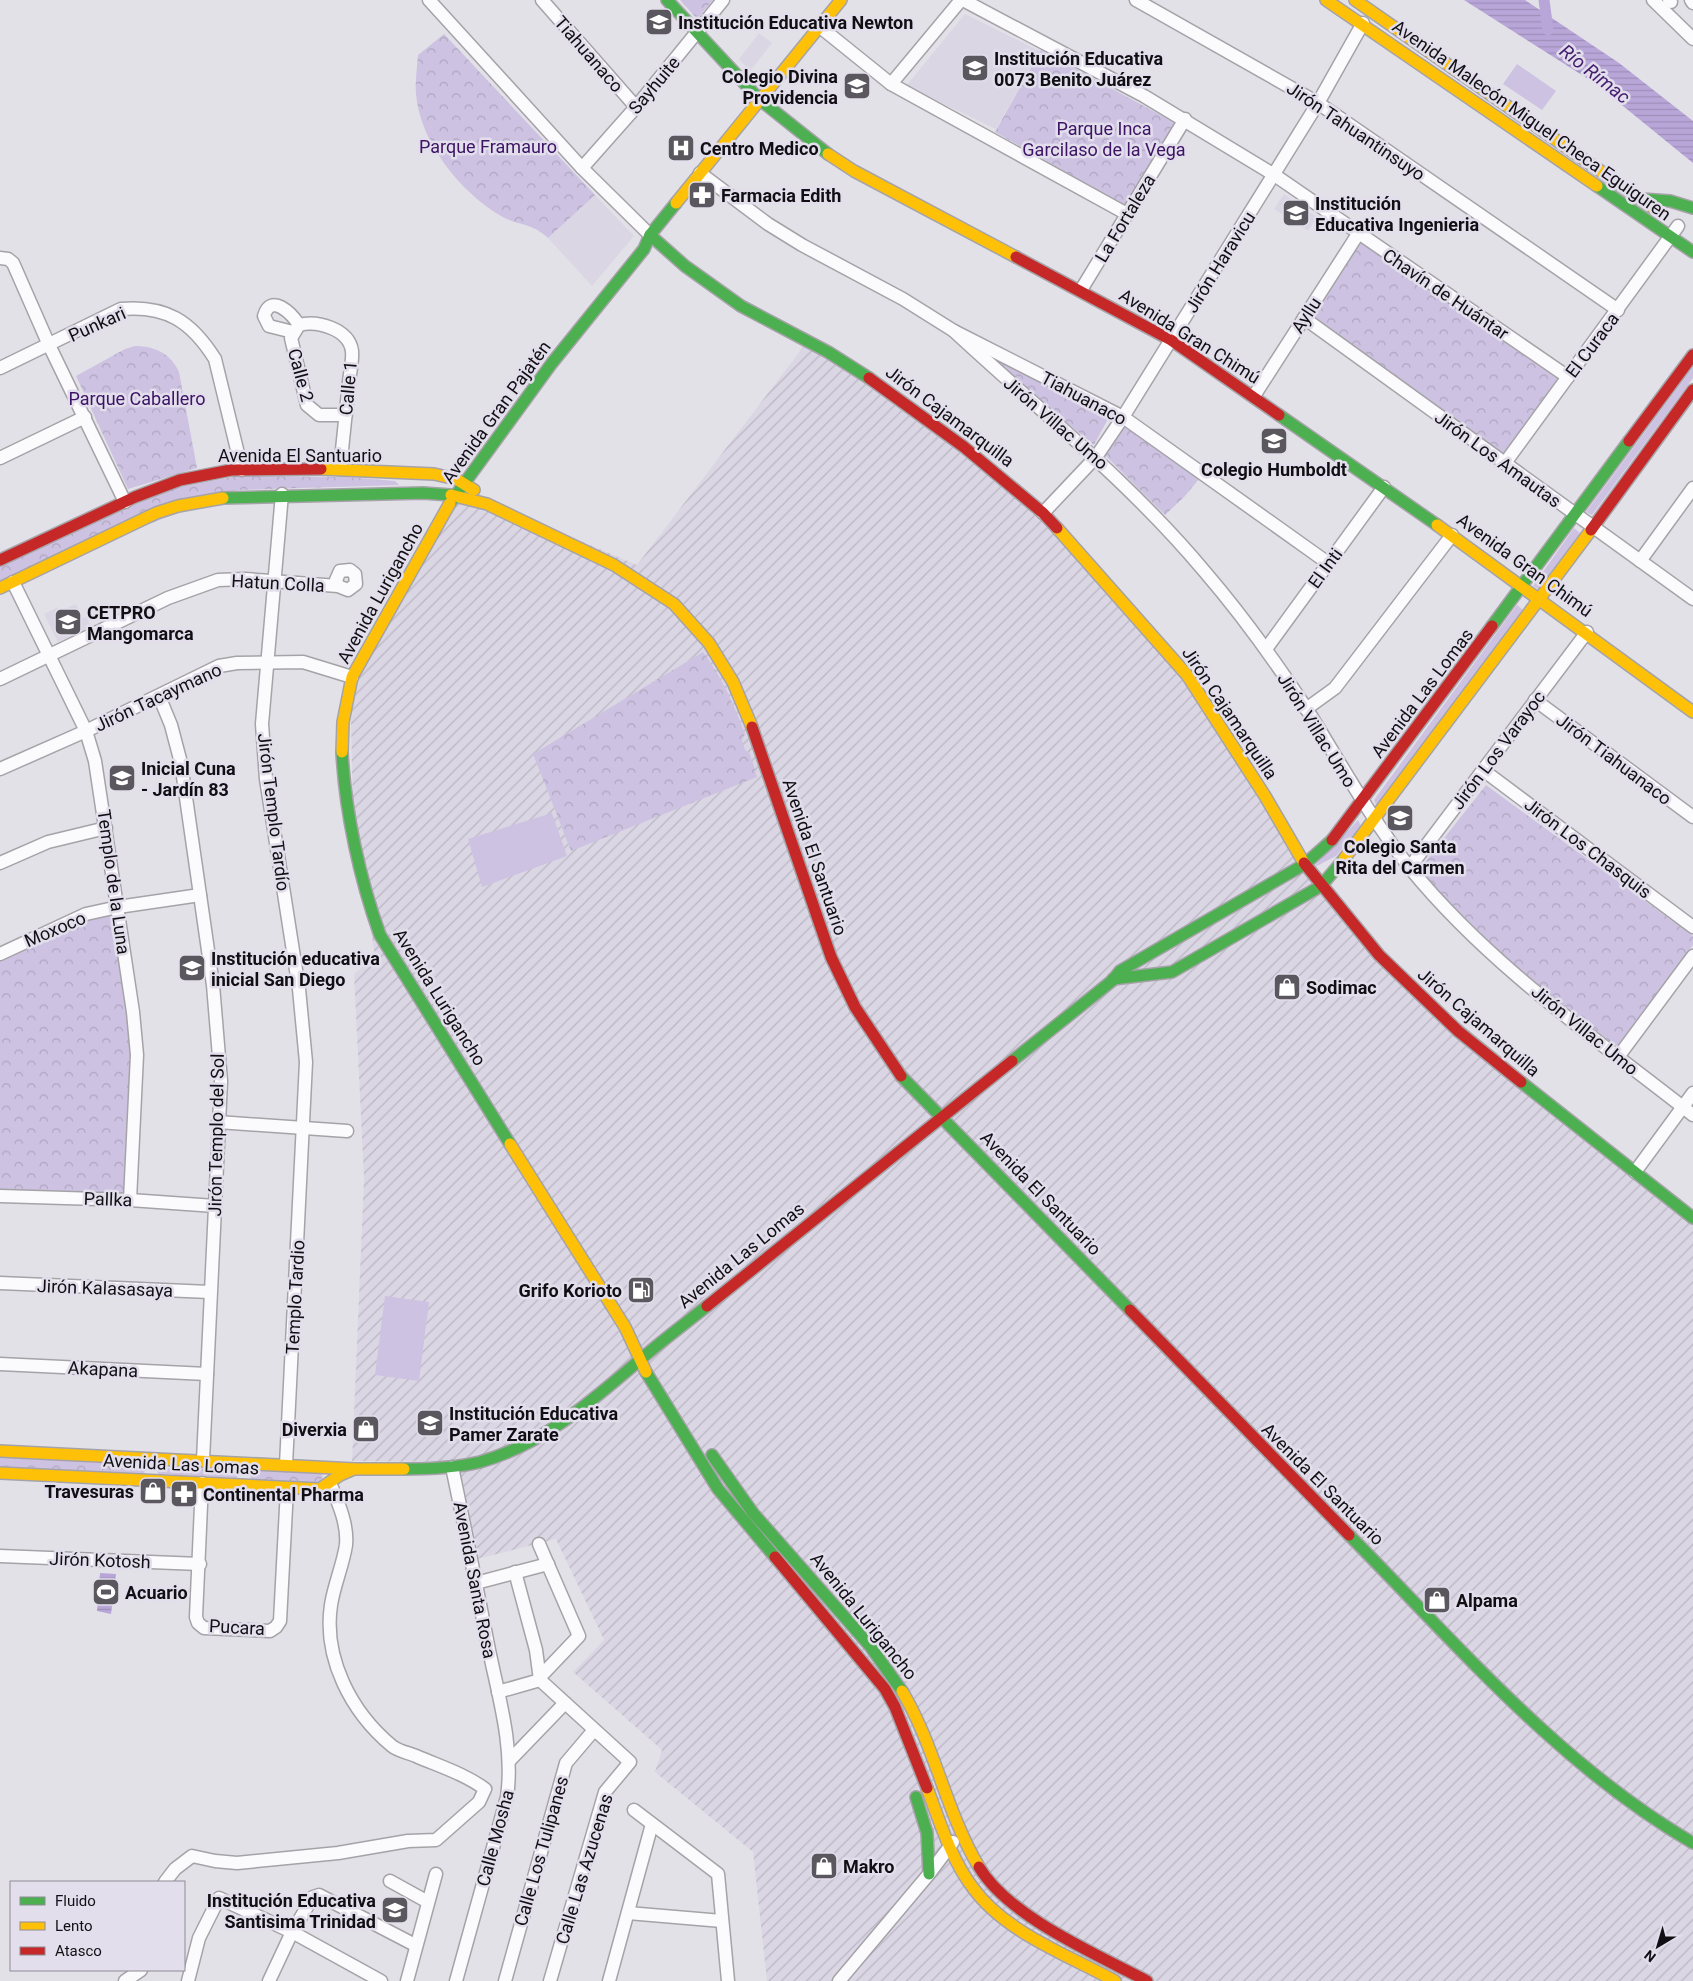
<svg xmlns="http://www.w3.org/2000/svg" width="1693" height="1981" viewBox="0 0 1693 1981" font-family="Roboto,sans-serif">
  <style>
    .built { fill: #dbd6e4 }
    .industrial { fill: url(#industrial-furrows) }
    .grass { fill: #cdc2e1 }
    .park { fill: url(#park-crowns) }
    .water { fill: url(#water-rules) }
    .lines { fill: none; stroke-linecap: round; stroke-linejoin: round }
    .canal { stroke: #b9a6d9; stroke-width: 11 }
    .street-casing { stroke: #a5a3a8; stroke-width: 15 }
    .fast-casing { stroke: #a5a3a8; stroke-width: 14 }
    .slow-casing { stroke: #a5a3a8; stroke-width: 14 }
    .jam-casing { stroke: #a5a3a8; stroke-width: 14 }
    .street { stroke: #fbfafc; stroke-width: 12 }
    .fast { stroke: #4caf50; stroke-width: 11 }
    .slow { stroke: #ffc107; stroke-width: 11 }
    .jam { stroke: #c62828; stroke-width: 11 }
    .labels { text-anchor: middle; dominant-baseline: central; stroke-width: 5; stroke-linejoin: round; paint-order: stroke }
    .poi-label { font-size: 18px; font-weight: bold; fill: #110f14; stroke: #e2deeb; text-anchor: start }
    .street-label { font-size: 18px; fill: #110f14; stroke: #e2deeb }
    .park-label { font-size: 18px; fill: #3c1365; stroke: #e2deeb }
    .water-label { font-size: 19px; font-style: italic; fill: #441d6e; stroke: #e2deeb }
  </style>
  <defs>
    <pattern id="industrial-furrows" width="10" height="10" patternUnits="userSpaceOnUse" patternTransform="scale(1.25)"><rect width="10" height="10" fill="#dbd6e4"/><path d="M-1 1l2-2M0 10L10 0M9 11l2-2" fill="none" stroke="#bbb6c3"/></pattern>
    <pattern id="park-crowns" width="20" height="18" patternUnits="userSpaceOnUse" patternTransform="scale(1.25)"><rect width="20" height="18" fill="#cdc2e1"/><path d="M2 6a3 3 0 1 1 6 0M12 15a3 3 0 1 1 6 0" fill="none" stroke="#afa6c0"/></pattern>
    <pattern id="water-rules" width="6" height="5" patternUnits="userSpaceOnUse" patternTransform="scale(1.25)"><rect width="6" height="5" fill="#b9a6d9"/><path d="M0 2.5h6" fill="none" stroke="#9e8eb9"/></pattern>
  </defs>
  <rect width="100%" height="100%" fill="#e3e1e8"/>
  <g class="built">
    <polygon points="965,14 1040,51 996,129 906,86"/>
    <polygon points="759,33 772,43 750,71 739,59"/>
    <polygon points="1284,194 1317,217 1308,231 1274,209"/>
    <polygon points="595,195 634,236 592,286 548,238"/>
    <polygon points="76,604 83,618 86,617 91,626 58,642 44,614 58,607 60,611"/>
  </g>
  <polygon class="industrial" points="807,342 1035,507 1183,670 1309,867 1391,965 1693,1217 1693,1981 767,1981 753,1852 655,1772 662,1750 573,1672 604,1640 556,1539 477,1559 455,1462 352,1461 364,1178 354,974 375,956 353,818 350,674 462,490 637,565"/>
  <g class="grass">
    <polygon points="1517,64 1556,91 1542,110 1503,84"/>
    <polygon points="1693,367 1693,378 1592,515 1586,512"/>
    <polygon points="1574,528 1580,533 1538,589 1533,586"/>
    <polygon points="1517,605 1523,610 1377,807 1374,800"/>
    <polygon points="552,813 567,856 482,887 468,839"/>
    <polygon points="1358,820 1361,826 1336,856 1313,868"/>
    <polygon points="385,1296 429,1302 419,1381 375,1375"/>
  </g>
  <g class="park">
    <polygon points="680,0 713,0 697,19"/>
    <path d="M444,34L595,195L548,238C531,222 518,226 501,216C460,192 420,142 416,94C415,81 417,68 418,55Z"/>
    <polygon points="1041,50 1177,124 1128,207 995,132"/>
    <polygon points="1361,242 1558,379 1503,455 1308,318 1356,243"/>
    <path d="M135,346C155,346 171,354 179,372L197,468L128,489L76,376L125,349Z"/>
    <polygon points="996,359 1109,417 1094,445 995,364"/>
    <polygon points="1125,426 1199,479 1185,496 1165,515 1104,454"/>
    <polygon points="238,476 347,477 395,481 399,485 238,490 0,581 0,567 169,489"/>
    <path d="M703,652C722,677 734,705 745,734L742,740L745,750L750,754L757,777L571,851L533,754Z"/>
    <polygon points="1486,785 1693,936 1693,945 1617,1047 1510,962 1418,871"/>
    <polygon points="114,912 135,1065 128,1196 0,1192 0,960 78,923"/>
    <polygon points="0,1456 146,1466 144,1474 0,1471"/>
    <polygon points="157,1468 238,1470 237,1478 158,1474"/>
    <polygon points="253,1469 321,1473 323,1477 317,1485 251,1479 250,1474"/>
  </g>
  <g class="water">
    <polygon points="1464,0 1525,0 1619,63 1693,121 1693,163 1596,84"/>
    <polygon points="100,1573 116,1574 111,1614 97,1611"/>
  </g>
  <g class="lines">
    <polyline class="canal" points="1544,0 1548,30"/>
    <g class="street-casing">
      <g id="street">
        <polyline points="429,0 582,168 650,235"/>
        <polyline points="542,0 636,107"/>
        <polyline points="963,0 1144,96 1273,174 1568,377"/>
        <polyline points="1136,0 1318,103 1618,310"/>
        <polyline points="1653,0 1693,39"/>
        <polyline points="1669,0 1671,2"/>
        <polyline points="1691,0 1693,3"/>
        <polyline points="819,26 891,84 1127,214"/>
        <polyline points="891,84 961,0"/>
        <polyline points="582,168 636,107 723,0"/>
        <polyline points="700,173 768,224 802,245 903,299 954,331 1123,417 1328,563"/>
        <polyline points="0,258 8,259 13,263 49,345 125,502"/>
        <polyline points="1081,290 1185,119"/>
        <polyline points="1304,318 1693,599"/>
        <path d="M954,331C1039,410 1130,482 1205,572C1242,615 1275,661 1306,708C1340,762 1370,818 1410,868C1489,965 1595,1038 1693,1115"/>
        <path d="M293,332L269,326L264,316C271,292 292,314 299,325"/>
        <path d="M0,368L121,309C166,305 191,321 215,359L242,470"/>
        <polyline points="1254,396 1358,234"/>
        <polyline points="0,458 85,417"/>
        <polyline points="1505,463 1678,226"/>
        <path d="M340,469C343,440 346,411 349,382C350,372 353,360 352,351C349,329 317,320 299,325L291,338L307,405L319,415H346"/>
        <polyline points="282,494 262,724 266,779 299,989 306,1062 286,1465"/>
        <polyline points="1043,513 1096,457 1123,417 1318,103 1363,23"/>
        <polyline points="1640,561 1693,488"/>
        <polyline points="13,582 86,731 95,761 133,1012 137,1055 130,1200"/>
        <polyline points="1266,649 1384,487"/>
        <polyline points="0,679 168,598 218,580 245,579 338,586 348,590 356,584 355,574 350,570 340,571 336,580 338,586"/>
        <polyline points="159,696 171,725 181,763 213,985 221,1081 203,1460"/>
        <polyline points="1535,700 1693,817"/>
        <polyline points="1306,709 1335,688 1452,535"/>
        <polyline points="0,769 86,731 219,666 237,663 303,662 352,677"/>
        <polyline points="1483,770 1693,927"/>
        <polyline points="0,863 48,842 106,828"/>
        <polyline points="1410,867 1587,632"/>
        <polyline points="0,954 86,914 118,907 200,895"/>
        <polyline points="1618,1057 1693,956"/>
        <polyline points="218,1122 347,1131"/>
        <polyline points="1635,1172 1693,1093"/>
        <polyline points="0,1196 130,1200 215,1206"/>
        <polyline points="0,1283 210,1292"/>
        <polyline points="0,1364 207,1374"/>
        <path d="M452,1467C465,1528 477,1589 489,1650C499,1698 514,1748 507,1797L456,1981"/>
        <polyline points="202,1483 196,1617 198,1623 204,1628 270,1631 276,1627 280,1621 287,1489"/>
        <polyline points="539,1544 579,1636 540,1677"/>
        <polyline points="0,1556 200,1564"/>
        <polyline points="515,1572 536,1650 540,1680"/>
        <polyline points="476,1583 548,1564"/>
        <polyline points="540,1680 630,1762 605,1792 550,1981"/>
        <polyline points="498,1692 540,1680"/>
        <polyline points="510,1760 565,1703"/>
        <polyline points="634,1810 718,1874 728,1981"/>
        <polyline points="390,1881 428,1902"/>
        <path d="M165,1882L175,1869L192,1856L215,1861L237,1863L338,1853L408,1841L436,1840L479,1802L485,1789C465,1774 439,1766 416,1756C409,1753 398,1751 392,1746C351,1712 323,1658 331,1605C334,1585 343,1565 346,1545C348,1524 338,1502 330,1483"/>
        <polyline points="628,1913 722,1921"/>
        <polyline points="125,1981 141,1970"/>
        <polyline points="188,1981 199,1938 219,1898 292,1932 381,1981"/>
        <polyline points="269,1981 292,1932 313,1897 319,1895 415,1945"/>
        <polyline points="407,1981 436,1874"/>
        <polyline points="505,1981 566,1763 594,1730"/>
        <polyline points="609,1981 652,1824"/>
        <polyline points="839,1981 929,1874 953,1842"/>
      </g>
    </g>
    <g class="fast-casing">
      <g id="fast">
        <polyline points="667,0 759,99 828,154"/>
        <polyline points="1597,186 1693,252"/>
        <polyline points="1641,199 1670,201 1693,208"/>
        <polyline points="650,235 685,266 741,306 828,352 869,378"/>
        <polyline points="1279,415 1437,525"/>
        <polyline points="223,498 423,493 451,495"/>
        <polyline points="450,503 552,363 644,249 650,235 676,203"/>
        <polyline points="1492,626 1629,441"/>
        <path d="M342,752C345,811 360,880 380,935L510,1144"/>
        <polyline points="1113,979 1172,972 1321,886 1344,859"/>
        <polyline points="1012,1061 1113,980 1120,971 1305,864 1332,840"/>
        <polyline points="901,1076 1130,1310"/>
        <polyline points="1521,1082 1693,1218"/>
        <polyline points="646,1372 718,1489 775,1557"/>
        <polyline points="712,1455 753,1513 870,1646 902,1691"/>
        <path d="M404,1469C429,1469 455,1468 480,1462C547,1443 596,1397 648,1353C667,1337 687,1322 707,1306"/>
        <path d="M1349,1535C1457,1644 1559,1765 1693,1843"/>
        <polyline points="916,1797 927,1833 929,1874"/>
      </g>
    </g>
    <g class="slow-casing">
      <g id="slow">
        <polyline points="1326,0 1597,186"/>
        <polyline points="1355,0 1655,209"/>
        <polyline points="828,154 854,171 1016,257"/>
        <polyline points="676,203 841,0"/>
        <polyline points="321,469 434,474 456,479 474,490"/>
        <polyline points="451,495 487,504 614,565 674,604 709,643 733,682 752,727"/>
        <polyline points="1437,525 1693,712"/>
        <polyline points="1057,528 1187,675 1265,796 1304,863"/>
        <polyline points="0,588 156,513 178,506 223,498"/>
        <polyline points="342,752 343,722 352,677 450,503"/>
        <polyline points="1344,859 1591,530"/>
        <polyline points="510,1144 625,1327 646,1372"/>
        <polyline points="0,1451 355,1469 404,1469"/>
        <polyline points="0,1473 320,1489 340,1475 354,1469"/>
        <path d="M902,1691C935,1746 946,1812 979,1867"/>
        <path d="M927,1788C940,1822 951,1859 973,1888C1006,1933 1068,1955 1115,1981"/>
      </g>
    </g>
    <g class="jam-casing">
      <g id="jam">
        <polyline points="1016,257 1171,340 1279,415"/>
        <polyline points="869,378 964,447 1043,513 1057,528"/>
        <polyline points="1629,441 1693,355"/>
        <polyline points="1591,530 1693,390"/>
        <polyline points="0,560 135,497 180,480 231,470 321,469"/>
        <polyline points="752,727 831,957 855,1007 901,1076"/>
        <polyline points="1332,840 1492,626"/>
        <polyline points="1304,863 1379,955 1458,1031 1521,1082"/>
        <polyline points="707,1306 1012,1061"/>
        <polyline points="1130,1310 1349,1535"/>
        <polyline points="775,1557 885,1689 895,1707 927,1788"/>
        <path d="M979,1867C1009,1917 1096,1954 1147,1981"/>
      </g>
    </g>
    <use href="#street" class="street"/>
    <use href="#fast" class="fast"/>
    <use href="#slow" class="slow"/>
    <use href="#jam" class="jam"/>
  </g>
  <defs>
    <g id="school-square" transform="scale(1.4375)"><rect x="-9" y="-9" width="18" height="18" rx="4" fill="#5a585e" stroke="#e2deeb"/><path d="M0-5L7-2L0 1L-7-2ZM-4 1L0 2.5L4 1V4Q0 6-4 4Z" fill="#fff"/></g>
    <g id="hospital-square" transform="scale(1.4375)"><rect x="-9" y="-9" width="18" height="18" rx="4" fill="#5a585e" stroke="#e2deeb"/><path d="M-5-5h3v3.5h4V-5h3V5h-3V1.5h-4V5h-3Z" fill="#fff"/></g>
    <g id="pharmacy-square" transform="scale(1.4375)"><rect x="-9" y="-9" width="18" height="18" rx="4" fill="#5a585e" stroke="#e2deeb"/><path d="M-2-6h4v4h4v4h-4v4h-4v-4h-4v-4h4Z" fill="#fff"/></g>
    <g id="university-square" transform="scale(1.4375)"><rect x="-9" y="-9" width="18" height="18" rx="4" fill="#5a585e" stroke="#e2deeb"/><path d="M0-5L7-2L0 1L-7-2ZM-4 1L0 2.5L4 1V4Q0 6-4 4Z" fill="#fff"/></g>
    <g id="shop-square" transform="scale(1.4375)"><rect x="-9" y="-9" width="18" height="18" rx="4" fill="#5a585e" stroke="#e2deeb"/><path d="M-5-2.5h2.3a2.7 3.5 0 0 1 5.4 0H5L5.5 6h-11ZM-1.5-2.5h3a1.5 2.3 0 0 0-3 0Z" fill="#fff"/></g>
    <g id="fuel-square" transform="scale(1.4375)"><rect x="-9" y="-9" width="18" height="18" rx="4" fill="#5a585e" stroke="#e2deeb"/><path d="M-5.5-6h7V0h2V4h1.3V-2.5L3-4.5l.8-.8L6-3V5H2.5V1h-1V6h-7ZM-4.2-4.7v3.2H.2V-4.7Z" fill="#fff"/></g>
    <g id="stadium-square" transform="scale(1.4375)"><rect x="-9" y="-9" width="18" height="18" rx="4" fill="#5a585e" stroke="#e2deeb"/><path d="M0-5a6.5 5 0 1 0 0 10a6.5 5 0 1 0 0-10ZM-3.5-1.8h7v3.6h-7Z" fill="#fff"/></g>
  </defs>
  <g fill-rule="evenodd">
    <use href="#school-square" x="659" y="22"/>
    <use href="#school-square" x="975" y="68"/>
    <use href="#school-square" x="857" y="86"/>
    <use href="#hospital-square" x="681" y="148"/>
    <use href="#pharmacy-square" x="702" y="195"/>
    <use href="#school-square" x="1296" y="213"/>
    <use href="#school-square" x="1274" y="441"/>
    <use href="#university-square" x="68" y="622"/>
    <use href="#school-square" x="122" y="778"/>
    <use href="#school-square" x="1400" y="818"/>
    <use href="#school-square" x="192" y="968"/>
    <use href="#shop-square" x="1287" y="987"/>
    <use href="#fuel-square" x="641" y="1290"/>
    <use href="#school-square" x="430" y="1423"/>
    <use href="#shop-square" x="366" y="1429"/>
    <use href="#shop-square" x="153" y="1491"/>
    <use href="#pharmacy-square" x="184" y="1494"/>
    <use href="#stadium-square" x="106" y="1592"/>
    <use href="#shop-square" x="1437" y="1600"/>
    <use href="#shop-square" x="824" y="1866"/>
    <use href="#school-square" x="395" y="1910"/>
  </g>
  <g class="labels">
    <g class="poi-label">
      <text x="678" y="22">Institución Educativa Newton</text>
      <text x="994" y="58">Institución Educativa<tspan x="994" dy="21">0073 Benito Juárez</tspan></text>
      <text x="838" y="76" text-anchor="end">Colegio Divina<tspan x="838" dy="21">Providencia</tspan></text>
      <text x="700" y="148">Centro Medico</text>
      <text x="721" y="195">Farmacia Edith</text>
      <text x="1315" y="203">Institución<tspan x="1315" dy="21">Educativa Ingenieria</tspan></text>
      <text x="1274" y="469" text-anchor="middle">Colegio Humboldt</text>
      <text x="87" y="612">CETPRO<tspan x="87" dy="21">Mangomarca</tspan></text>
      <text x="141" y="768">Inicial Cuna<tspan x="141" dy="21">- Jardín 83</tspan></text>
      <text x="1400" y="846" text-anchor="middle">Colegio Santa<tspan x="1400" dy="21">Rita del Carmen</tspan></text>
      <text x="211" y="958">Institución educativa<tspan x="211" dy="21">inicial San Diego</tspan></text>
      <text x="1306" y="987">Sodimac</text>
      <text x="622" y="1290" text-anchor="end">Grifo Korioto</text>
      <text x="449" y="1413">Institución Educativa<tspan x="449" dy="21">Pamer Zarate</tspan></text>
      <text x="347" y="1429" text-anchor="end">Diverxia</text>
      <text x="134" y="1491" text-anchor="end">Travesuras</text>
      <text x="203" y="1494">Continental Pharma</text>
      <text x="125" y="1592">Acuario</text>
      <text x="1456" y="1600">Alpama</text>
      <text x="843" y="1866">Makro</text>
      <text x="376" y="1900" text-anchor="end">Institución Educativa<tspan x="376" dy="21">Santisima Trinidad</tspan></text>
    </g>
    <g class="street-label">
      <text transform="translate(589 54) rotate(49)">Tiahuanaco</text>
      <text transform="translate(654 85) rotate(-50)">Sayhuite</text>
      <text transform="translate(1532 120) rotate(35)">Avenida Malecón Miguel Checa Eguiguren</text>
      <text transform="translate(1356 131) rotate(34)">Jirón Tahuantinsuyo</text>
      <text transform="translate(1125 218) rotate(-59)">La Fortaleza</text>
      <text transform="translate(1220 262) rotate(-58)">Jirón Haravicu</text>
      <text transform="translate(1446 294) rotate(34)">Chavín de Huántar</text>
      <text transform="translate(1306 315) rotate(-57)">Ayllu</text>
      <text transform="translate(97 324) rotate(-24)">Punkari</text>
      <text transform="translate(1190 336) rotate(32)">Avenida Gran Chimú</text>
      <text transform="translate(1592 345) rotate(-53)">El Curaca</text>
      <text transform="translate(301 375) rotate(75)">Calle 2</text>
      <text transform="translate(348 388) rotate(-85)">Calle 1</text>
      <text transform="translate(1084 398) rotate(28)">Tiahuanaco</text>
      <text transform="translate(496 412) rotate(-54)">Avenida Gran Pajatén</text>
      <text transform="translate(950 416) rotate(37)">Jirón Cajamarquilla</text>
      <text transform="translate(1056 423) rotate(41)">Jirón Villac Umo</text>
      <text x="300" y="455">Avenida El Santuario</text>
      <text transform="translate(1498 459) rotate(36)">Jirón Los Amautas</text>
      <text transform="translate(1525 565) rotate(36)">Avenida Gran Chimú</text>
      <text transform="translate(1325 568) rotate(-54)">El Inti</text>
      <text transform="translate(278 583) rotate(3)">Hatun Colla</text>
      <text transform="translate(380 593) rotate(-61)">Avenida Lurigancho</text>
      <text transform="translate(1422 693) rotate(-53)">Avenida Las Lomas</text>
      <text transform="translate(158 697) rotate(-25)">Jirón Tacaymano</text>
      <text transform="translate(1230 713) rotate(56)">Jirón Cajamarquilla</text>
      <text transform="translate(1317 730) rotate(58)">Jirón Villac Umo</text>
      <text transform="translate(1498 750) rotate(-53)">Jirón Los Varayoc</text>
      <text transform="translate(1614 759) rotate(37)">Jirón Tiahuanaco</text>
      <text transform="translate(274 812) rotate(83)">Jirón Templo Tardío</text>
      <text transform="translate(1588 848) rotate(37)">Jirón Los Chasquis</text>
      <text transform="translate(815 857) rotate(71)">Avenida El Santuario</text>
      <text transform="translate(114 882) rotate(82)">Templo de la Luna</text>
      <text transform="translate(55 929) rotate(-23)">Moxoco</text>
      <text transform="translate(440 997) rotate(58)">Avenida Lurigancho</text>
      <text transform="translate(1479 1022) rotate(41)">Jirón Cajamarquilla</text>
      <text transform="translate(1585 1030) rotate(39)">Jirón Villac Umo</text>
      <text transform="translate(216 1135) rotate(-89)">Jirón Templo del Sol</text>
      <text transform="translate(1041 1193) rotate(46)">Avenida El Santuario</text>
      <text transform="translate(108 1199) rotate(2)">Pallka</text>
      <text transform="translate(741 1255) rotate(-39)">Avenida Las Lomas</text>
      <text transform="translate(105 1288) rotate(2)">Jirón Kalasasaya</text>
      <text transform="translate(295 1297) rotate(-87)">Templo Tardio</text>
      <text transform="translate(103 1369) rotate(3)">Akapana</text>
      <text transform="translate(181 1464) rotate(3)">Avenida Las Lomas</text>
      <text transform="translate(1323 1484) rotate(45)">Avenida El Santuario</text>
      <text transform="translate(100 1560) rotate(2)">Jirón Kotosh</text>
      <text transform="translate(475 1580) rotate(79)">Avenida Santa Rosa</text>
      <text transform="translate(864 1616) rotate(51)">Avenida Lurigancho</text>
      <text transform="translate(237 1627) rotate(3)">Pucara</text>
      <text transform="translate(495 1838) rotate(-75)">Calle Mosha</text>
      <text transform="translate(541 1851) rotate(-74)">Calle Los Tulipanes</text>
      <text transform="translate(584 1869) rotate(-73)">Calle Las Azucenas</text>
    </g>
    <g class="park-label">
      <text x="1104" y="128">Parque Inca<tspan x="1104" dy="21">Garcilaso de la Vega</tspan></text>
      <text x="488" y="146">Parque Framauro</text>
      <text x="137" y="398">Parque Caballero</text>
    </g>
    <g class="water-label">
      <text transform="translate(1595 74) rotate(38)">Río Rímac</text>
    </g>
  </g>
  <rect x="10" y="1881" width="175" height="90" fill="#e2deeb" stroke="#8e8b95"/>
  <rect x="20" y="1897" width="25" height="8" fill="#4caf50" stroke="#8e8b95"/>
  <text x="55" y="1906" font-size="15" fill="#110f14">Fluido</text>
  <rect x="20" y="1922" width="25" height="8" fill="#ffc107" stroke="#8e8b95"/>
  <text x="55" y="1931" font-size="15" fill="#110f14">Lento</text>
  <rect x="20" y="1947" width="25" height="8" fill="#c62828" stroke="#8e8b95"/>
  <text x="55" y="1956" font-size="15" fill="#110f14">Atasco</text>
  <g transform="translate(1658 1946) rotate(218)" stroke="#e2deeb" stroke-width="4" paint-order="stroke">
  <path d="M0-4L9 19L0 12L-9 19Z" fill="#110f14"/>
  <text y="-8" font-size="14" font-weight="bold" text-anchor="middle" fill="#110f14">N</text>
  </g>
</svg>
